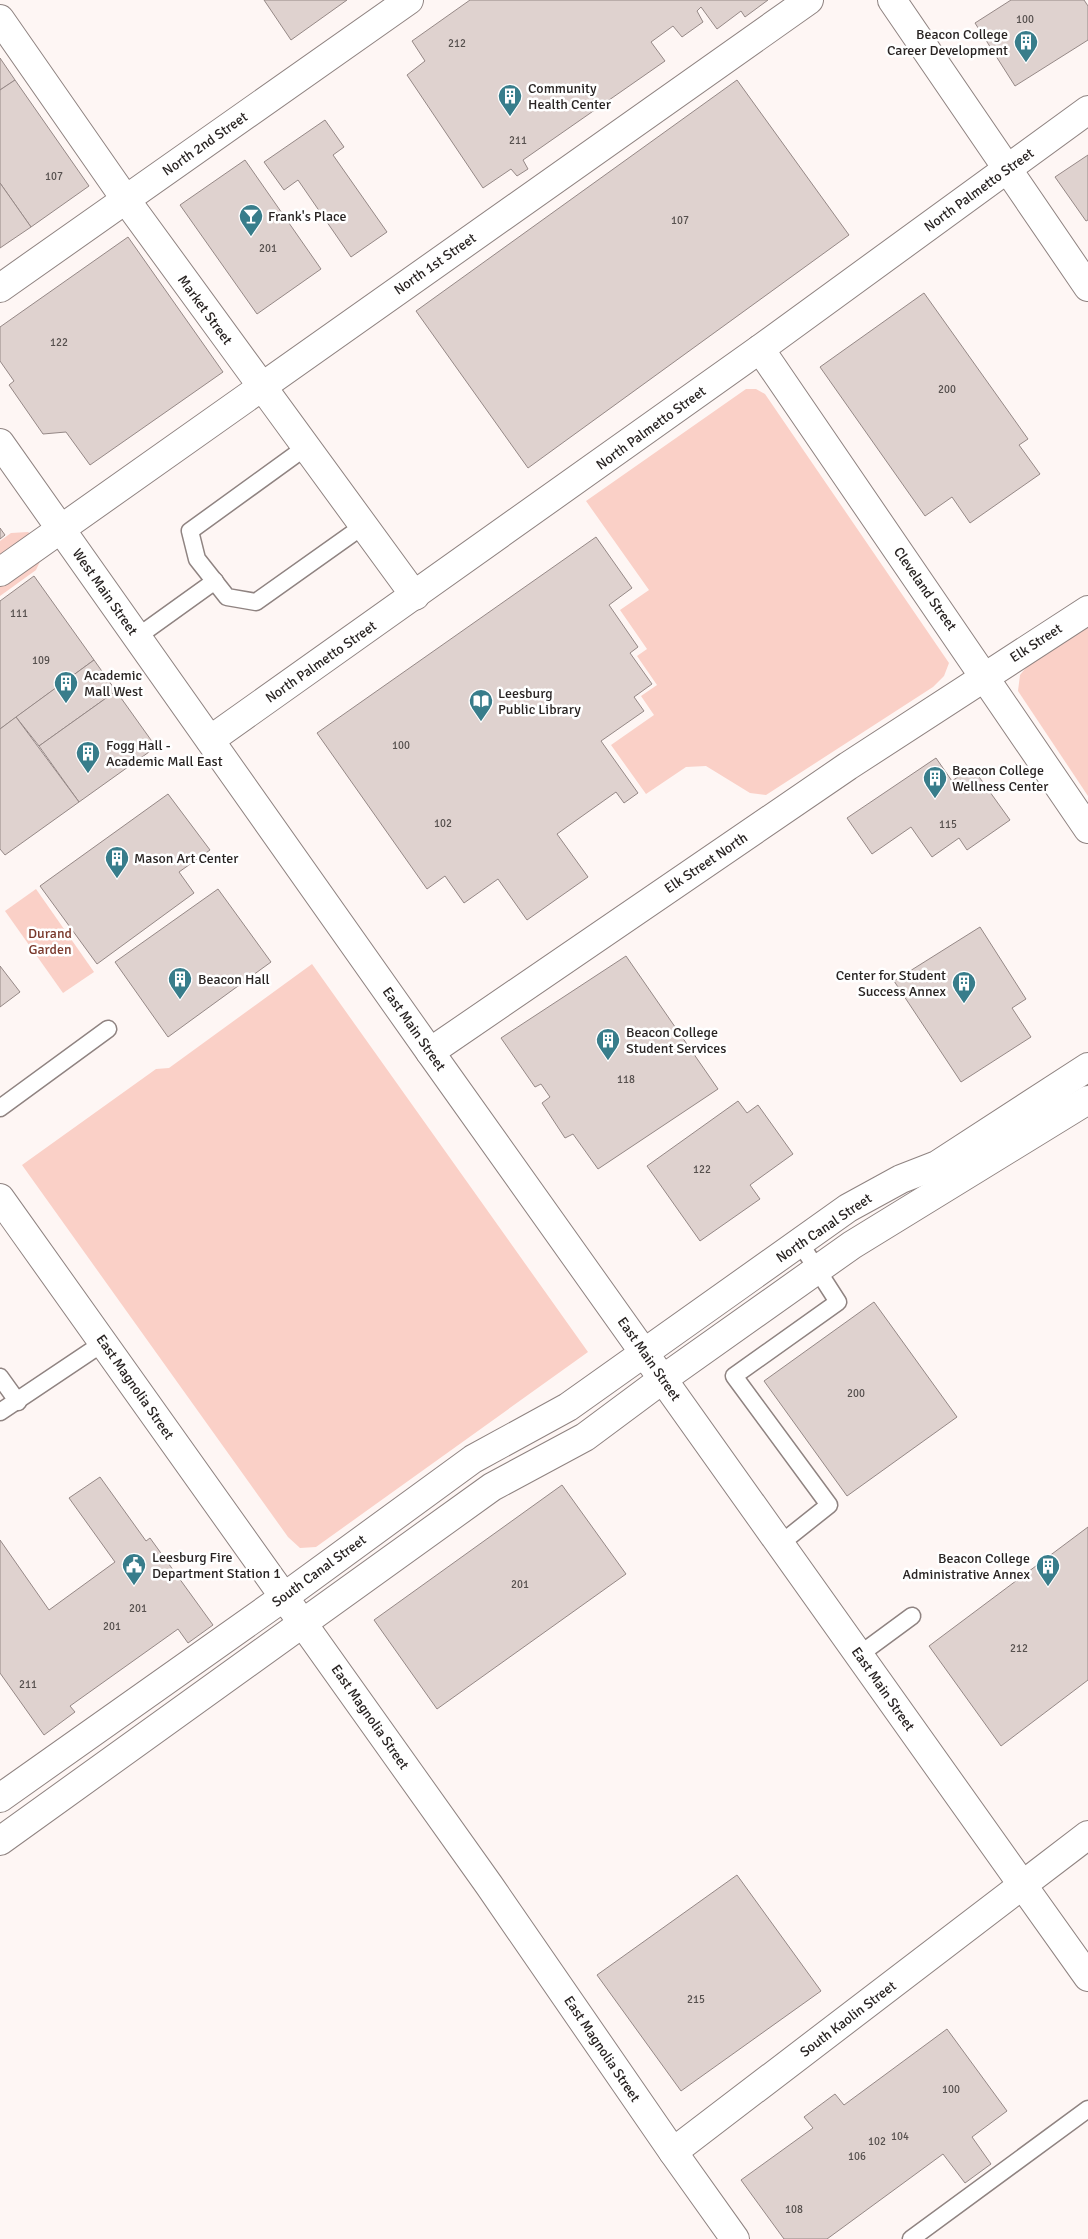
<svg xmlns="http://www.w3.org/2000/svg" width="1088" height="2239" viewBox="0 0 1088 2239" font-family="Signika,sans-serif">
  <style>
    .green { fill: #fad0c7 }
    .building { fill: #dfd2cf; stroke: #958886 }
    .lines { fill: none; stroke-linecap: round; stroke-linejoin: round }
    .lane-casing { stroke: #8f8381; stroke-width: 19 }
    .street-casing { stroke: #8f8381; stroke-width: 30 }
    .secondary-casing { stroke: #8f8381; stroke-width: 30 }
    .lane { stroke: #fff; stroke-width: 16 }
    .street { stroke: #fff; stroke-width: 28 }
    .secondary { stroke: #fff; stroke-width: 28 }
    .labels { text-anchor: middle; dominant-baseline: central; stroke-width: 5; stroke-linejoin: round; paint-order: stroke }
    .number-label { font-size: 11px; fill: #56504e }
    .poi-label { font-size: 14px; fill: #292423; stroke: #fff; text-anchor: start }
    .street-label { font-size: 14px; fill: #292423; stroke: #fff }
    .park-label { font-size: 14px; fill: #79382b; stroke: #fff }
  </style>
  <rect width="100%" height="100%" fill="#fef6f4"/>
  <g class="green">
    <polygon points="746,389 756,389 765,394 949,663 944,676 933,687 766,795 750,793 706,766 686,767 646,794 611,745 654,715 641,696 657,685 637,656 647,649 620,610 649,590 586,501"/>
    <polygon points="28,532 39,540 43,555 36,570 0,596 0,541 11,533"/>
    <polygon points="1088,626 1088,796 1018,691 1020,675 1029,664"/>
    <polygon points="36,889 94,972 63,993 5,911"/>
    <polygon points="312,964 588,1352 316,1547 300,1548 288,1537 22,1165 156,1069 169,1068"/>
  </g>
  <g class="building">
    <polygon points="264,0 347,0 291,40"/>
    <polygon points="470,0 768,0 745,17 741,11 717,29 701,7 697,11 703,22 682,37 673,26 651,42 665,61 523,160 528,169 517,176 511,169 483,188 407,75 425,61 412,41"/>
    <polygon points="1011,0 1084,0 1088,6 1088,40 1015,86 975,23"/>
    <polygon points="0,58 15,80 0,90"/>
    <polygon points="15,80 89,186 31,227 0,183 0,90"/>
    <polygon points="737,80 849,235 528,468 416,311"/>
    <polygon points="325,120 344,147 333,155 387,232 351,257 298,180 284,190 264,162"/>
    <polygon points="1088,155 1088,220 1086,221 1055,177"/>
    <polygon points="245,160 321,269 257,314 180,205"/>
    <polygon points="0,183 31,227 0,248"/>
    <polygon points="128,237 223,372 90,465 66,432 43,434 9,385 14,381 0,361 0,327"/>
    <polygon points="924,293 1028,439 1019,445 1040,474 970,523 952,497 925,516 820,367"/>
    <polygon points="0,528 5,535 0,539"/>
    <polygon points="596,537 632,588 609,605 638,647 630,653 652,684 634,697 644,711 601,741 638,793 624,803 616,792 557,834 588,877 527,920 498,879 464,903 445,876 427,889 317,733"/>
    <polygon points="34,576 94,660 0,729 0,601"/>
    <polygon points="94,660 116,691 39,746 16,717"/>
    <polygon points="116,691 156,747 79,802 39,746"/>
    <polygon points="16,717 79,802 5,855 0,849 0,729"/>
    <polygon points="936,758 952,781 972,767 1010,820 967,850 959,838 932,857 911,827 872,854 847,818"/>
    <polygon points="168,794 210,850 179,872 194,893 97,964 40,886"/>
    <polygon points="218,889 271,962 168,1037 115,962"/>
    <polygon points="980,927 1026,999 1012,1008 1031,1037 961,1082 894,981"/>
    <polygon points="626,956 718,1089 598,1169 573,1134 565,1138 542,1103 550,1097 541,1084 535,1087 501,1038"/>
    <polygon points="0,966 20,992 0,1007"/>
    <polygon points="738,1101 747,1113 758,1105 793,1154 750,1185 760,1199 700,1241 647,1166"/>
    <polygon points="874,1302 957,1417 847,1496 764,1381"/>
    <polygon points="100,1477 146,1541 150,1538 213,1625 188,1643 178,1629 70,1706 75,1712 44,1735 0,1673 0,1540 49,1610 115,1562 69,1498"/>
    <polygon points="562,1485 626,1574 437,1709 374,1620"/>
    <polygon points="1088,1527 1088,1680 1001,1746 929,1646"/>
    <polygon points="737,1875 821,1991 681,2091 597,1975"/>
    <polygon points="947,2029 1007,2111 972,2137 991,2164 965,2183 943,2154 827,2239 784,2239 741,2180 813,2128 804,2117 835,2094 844,2105"/>
  </g>
  <g class="lines">
    <g class="lane-casing">
      <g id="lane">
        <polyline points="306,447 190,531 197,559 227,597 256,602 363,526"/>
        <polyline points="137,637 215,581"/>
        <polyline points="0,1108 108,1029"/>
        <polyline points="0,1377 18,1402"/>
        <polyline points="0,1412 103,1343"/>
        <polyline points="780,1544 829,1505 734,1376 838,1302 800,1243"/>
        <polyline points="859,1655 912,1616"/>
        <polyline points="911,2239 1088,2109"/>
      </g>
    </g>
    <g class="street-casing">
      <g id="street">
        <polyline points="892,0 1088,287"/>
        <polyline points="0,19 126,200 415,596"/>
        <polyline points="0,288 409,0"/>
        <polyline points="760,349 1088,829"/>
        <polyline points="0,572 809,0"/>
        <polyline points="210,740 760,349 1088,110"/>
        <polyline points="430,1052 848,766 1088,610"/>
        <polyline points="0,1198 489,1885 673,2152 735,2239"/>
        <polyline points="673,2152 1088,1835"/>
      </g>
    </g>
    <g class="secondary-casing">
      <g id="secondary">
        <polyline points="0,443 430,1052 1088,1977"/>
        <polyline points="0,1798 284,1597 473,1459 568,1407 848,1208 901,1179 937,1165 1088,1067"/>
        <polyline points="0,1841 492,1487 585,1437 663,1379 852,1245 1088,1100"/>
      </g>
    </g>
    <use href="#lane" class="lane"/>
    <use href="#street" class="street"/>
    <use href="#secondary" class="secondary"/>
  </g>
  <defs>
    <g id="building-pin" transform="scale(1.25)"><path d="M0 17L-7.5 6A9.5 9.5 0 1 1 7.5 6Z" fill="#387d8b" stroke="#fff"/><path d="M-4-6H4V6H1V3H-1V6H-4ZM-2.5-4.3h1.7v1.8h-1.7ZM.8-4.3h1.7v1.8H.8ZM-2.5-1h1.7V.8h-1.7ZM.8-1h1.7V.8H.8Z" fill="#fff"/></g>
    <g id="bar-pin" transform="scale(1.25)"><path d="M0 17L-7.5 6A9.5 9.5 0 1 1 7.5 6Z" fill="#387d8b" stroke="#fff"/><path d="M-6-5H6L.8 .8V4.5H3.5V6h-7V4.5H-.8V.8Z" fill="#fff"/></g>
    <g id="library-pin" transform="scale(1.25)"><path d="M0 17L-7.5 6A9.5 9.5 0 1 1 7.5 6Z" fill="#387d8b" stroke="#fff"/><path d="M-6-4Q-3-5.5-.7-3.5V5Q-3 3-6 4ZM6-4Q3-5.5 .7-3.5V5Q3 3 6 4Z" fill="#fff"/></g>
    <g id="civic-pin" transform="scale(1.25)"><path d="M0 17L-7.5 6A9.5 9.5 0 1 1 7.5 6Z" fill="#387d8b" stroke="#fff"/><path d="M-.6-6.5H3V-4.5H.6V-3L4-1V1h2V6H-6V1h2V-1L-.6-3ZM-1.2 2.5V6h2.4V2.5Z" fill="#fff"/></g>
  </defs>
  <g fill-rule="evenodd">
    <use href="#building-pin" x="1026" y="42"/>
    <use href="#building-pin" x="510" y="96"/>
    <use href="#bar-pin" x="251" y="216"/>
    <use href="#building-pin" x="66" y="683"/>
    <use href="#library-pin" x="481" y="701"/>
    <use href="#building-pin" x="88" y="753"/>
    <use href="#building-pin" x="935" y="778"/>
    <use href="#building-pin" x="117" y="858"/>
    <use href="#building-pin" x="180" y="979"/>
    <use href="#building-pin" x="964" y="983"/>
    <use href="#building-pin" x="608" y="1040"/>
    <use href="#civic-pin" x="134" y="1565"/>
    <use href="#building-pin" x="1048" y="1566"/>
  </g>
  <g class="labels">
    <g class="number-label">
      <text x="1025" y="19">100</text>
      <text x="457" y="43">212</text>
      <text x="518" y="140">211</text>
      <text x="54" y="176">107</text>
      <text x="680" y="220">107</text>
      <text x="268" y="248">201</text>
      <text x="59" y="342">122</text>
      <text x="947" y="389">200</text>
      <text x="19" y="613">111</text>
      <text x="41" y="660">109</text>
      <text x="401" y="745">100</text>
      <text x="443" y="823">102</text>
      <text x="948" y="824">115</text>
      <text x="626" y="1079">118</text>
      <text x="702" y="1169">122</text>
      <text x="856" y="1393">200</text>
      <text x="520" y="1584">201</text>
      <text x="138" y="1608">201</text>
      <text x="112" y="1626">201</text>
      <text x="1019" y="1648">212</text>
      <text x="28" y="1684">211</text>
      <text x="696" y="1999">215</text>
      <text x="951" y="2089">100</text>
      <text x="900" y="2136">104</text>
      <text x="877" y="2141">102</text>
      <text x="857" y="2156">106</text>
      <text x="794" y="2209">108</text>
    </g>
    <g class="poi-label">
      <text x="1008" y="34" text-anchor="end">Beacon College<tspan x="1008" dy="16">Career Development</tspan></text>
      <text x="528" y="88">Community<tspan x="528" dy="16">Health Center</tspan></text>
      <text x="268" y="216">Frank's Place</text>
      <text x="84" y="675">Academic<tspan x="84" dy="16">Mall West</tspan></text>
      <text x="498" y="693">Leesburg<tspan x="498" dy="16">Public Library</tspan></text>
      <text x="106" y="745">Fogg Hall -<tspan x="106" dy="16">Academic Mall East</tspan></text>
      <text x="952" y="770">Beacon College<tspan x="952" dy="16">Wellness Center</tspan></text>
      <text x="134" y="858">Mason Art Center</text>
      <text x="946" y="975" text-anchor="end">Center for Student<tspan x="946" dy="16">Success Annex</tspan></text>
      <text x="198" y="979">Beacon Hall</text>
      <text x="626" y="1032">Beacon College<tspan x="626" dy="16">Student Services</tspan></text>
      <text x="152" y="1557">Leesburg Fire<tspan x="152" dy="16">Department Station 1</tspan></text>
      <text x="1030" y="1558" text-anchor="end">Beacon College<tspan x="1030" dy="16">Administrative Annex</tspan></text>
    </g>
    <g class="street-label">
      <text transform="translate(205 144) rotate(-35)">North 2nd Street</text>
      <text transform="translate(979 190) rotate(-36)">North Palmetto Street</text>
      <text transform="translate(435 264) rotate(-35)">North 1st Street</text>
      <text transform="translate(205 310) rotate(54)">Market Street</text>
      <text transform="translate(651 428) rotate(-36)">North Palmetto Street</text>
      <text transform="translate(925 589) rotate(55)">Cleveland Street</text>
      <text transform="translate(105 592) rotate(55)">West Main Street</text>
      <text transform="translate(1036 643) rotate(-33)">Elk Street</text>
      <text transform="translate(321 662) rotate(-35)">North Palmetto Street</text>
      <text transform="translate(706 863) rotate(-34)">Elk Street North</text>
      <text transform="translate(414 1029) rotate(55)">East Main Street</text>
      <text transform="translate(824 1228) rotate(-34)">North Canal Street</text>
      <text transform="translate(649 1359) rotate(55)">East Main Street</text>
      <text transform="translate(135 1387) rotate(55)">East Magnolia Street</text>
      <text transform="translate(319 1571) rotate(-36)">South Canal Street</text>
      <text transform="translate(883 1689) rotate(55)">East Main Street</text>
      <text transform="translate(370 1717) rotate(55)">East Magnolia Street</text>
      <text transform="translate(848 2019) rotate(-37)">South Kaolin Street</text>
      <text transform="translate(602 2049) rotate(56)">East Magnolia Street</text>
    </g>
    <g class="park-label">
      <text x="50" y="933">Durand<tspan x="50" dy="16">Garden</tspan></text>
    </g>
  </g>
</svg>
